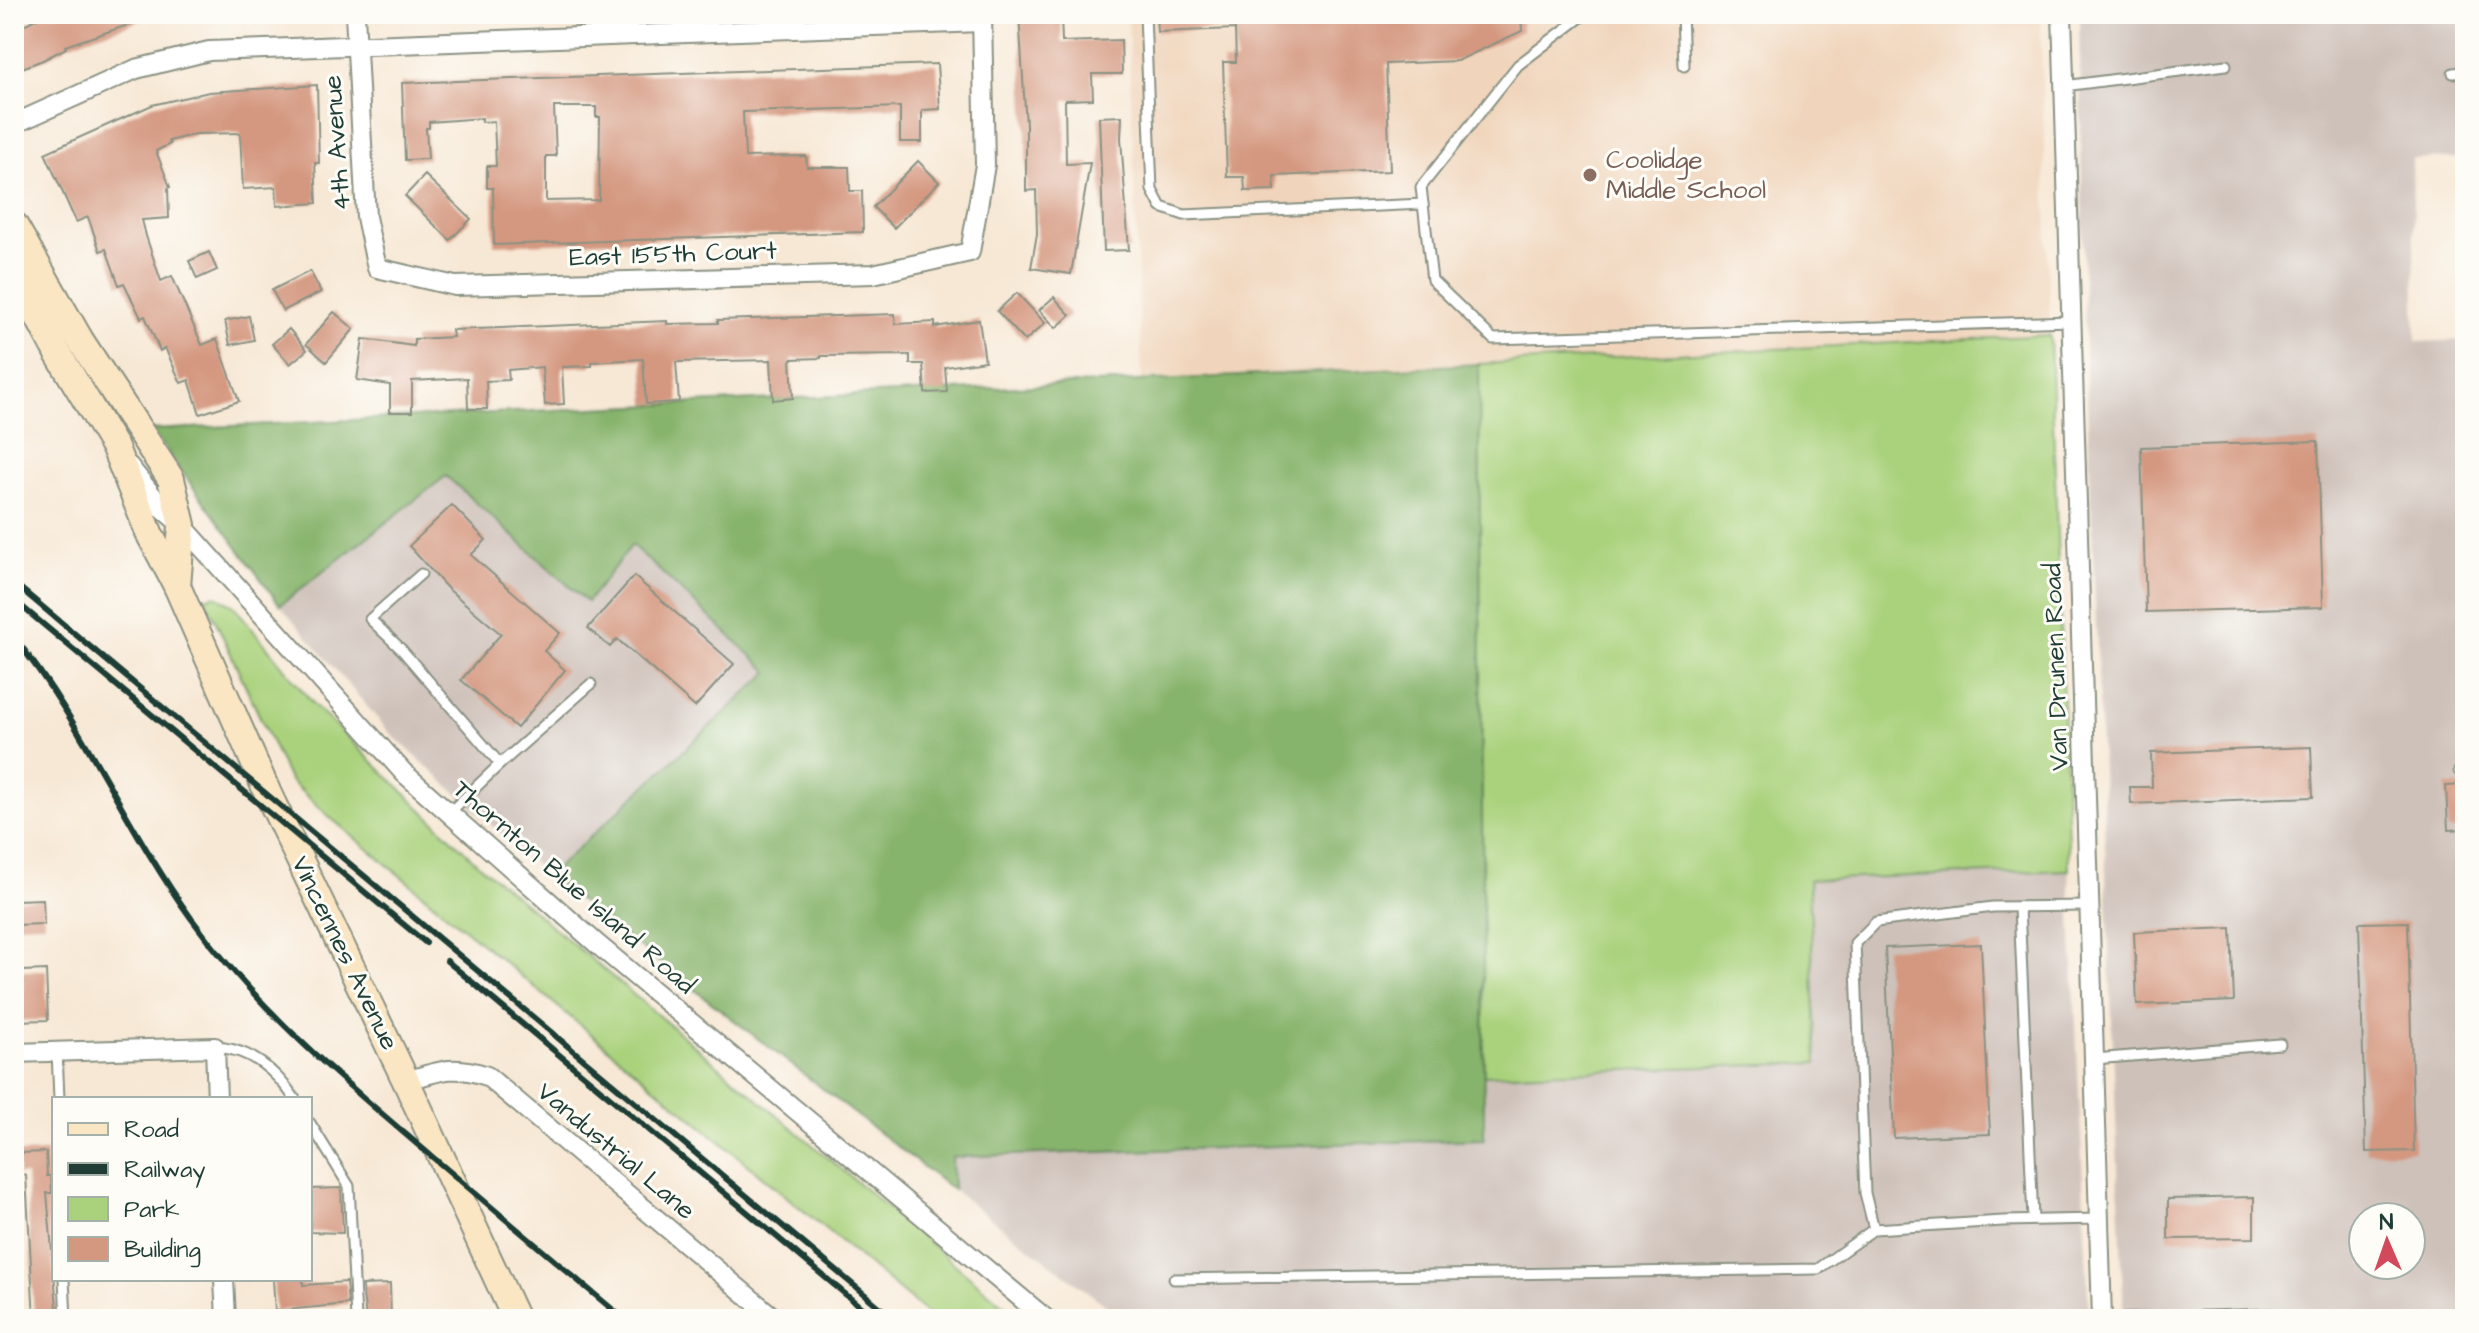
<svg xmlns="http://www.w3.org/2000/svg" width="2479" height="1333" viewBox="0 0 2479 1333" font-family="'Architects Daughter',sans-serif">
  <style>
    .built { fill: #f0d5bc }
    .industrial { fill: #cec1b9; fill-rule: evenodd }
    .green { fill: #aad27d; stroke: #648858; stroke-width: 2 }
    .forest { fill: #87b46c; stroke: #537850; stroke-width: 2 }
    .building { fill: #d4977f; fill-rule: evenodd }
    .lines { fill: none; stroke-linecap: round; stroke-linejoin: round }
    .lane-casing { stroke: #8b9284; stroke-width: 13 }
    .street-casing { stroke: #8b9284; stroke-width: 22 }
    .secondary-casing { stroke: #8b9284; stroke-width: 30 }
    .lane { stroke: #fff; stroke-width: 9 }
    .street { stroke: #fff; stroke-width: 18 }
    .secondary { stroke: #fbe6c4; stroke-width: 26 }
    .rail { stroke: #1f3d34; stroke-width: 6 }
    .education-dot { fill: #8d6e63; stroke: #fdfcf7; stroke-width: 3 }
    .labels { text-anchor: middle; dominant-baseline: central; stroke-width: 6; stroke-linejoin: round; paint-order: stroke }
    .street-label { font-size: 26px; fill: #1f3d34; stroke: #fdfcf7 }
    .education-label { font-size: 26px; fill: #785e54; stroke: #fdfcf7; text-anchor: start }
  </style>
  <rect width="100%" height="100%" fill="#fdfcf7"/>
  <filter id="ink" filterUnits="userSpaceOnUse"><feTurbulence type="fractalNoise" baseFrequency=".0125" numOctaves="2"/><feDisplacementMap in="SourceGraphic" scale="16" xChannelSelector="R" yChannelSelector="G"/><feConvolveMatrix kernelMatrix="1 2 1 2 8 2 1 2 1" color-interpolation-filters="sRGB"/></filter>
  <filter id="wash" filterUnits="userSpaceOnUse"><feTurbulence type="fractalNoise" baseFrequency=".006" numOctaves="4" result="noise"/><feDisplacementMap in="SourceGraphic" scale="32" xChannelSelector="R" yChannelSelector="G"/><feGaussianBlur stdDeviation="1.8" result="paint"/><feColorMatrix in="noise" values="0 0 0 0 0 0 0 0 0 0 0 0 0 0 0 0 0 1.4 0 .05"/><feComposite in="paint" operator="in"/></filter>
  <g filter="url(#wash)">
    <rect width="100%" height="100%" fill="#f7e8d5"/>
    <polygon class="built" points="1128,14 2040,14 2050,335 1142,381"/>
    <g class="industrial">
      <path d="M2079,14H2465V158L2412,159L2416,342L2465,340V1319H2124L2085,349ZM2363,1217H2411V1265H2363Z"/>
      <polygon points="446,475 587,602 632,545 770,673 548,876 390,733 280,605"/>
      <polygon points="2069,870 2089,1319 1124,1319 953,1190 951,1157 1483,1139 1484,1075 1816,1063 1808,880"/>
    </g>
    <g class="green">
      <polygon points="2050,335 2069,870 1809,880 1817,1063 1484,1075 1479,364"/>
      <polygon points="215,595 234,606 315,706 479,865 1020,1319 934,1319 332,819 289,780 205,598"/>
    </g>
    <polygon class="forest" points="1479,364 1484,1139 952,1157 953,1190 548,876 769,672 632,545 587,602 446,476 280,605 151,430"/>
    <g id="blocks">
      <g class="building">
        <polygon points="45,14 149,14 149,18 65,46 66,48 43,60 14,71 14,30"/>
        <polygon points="1019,14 1061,14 1062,42 1121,40 1122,74 1092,74 1093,99 1065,100 1066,164 1090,163 1071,274 1031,268 1037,234 1036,190 1026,191 1026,126"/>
        <polygon points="1156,14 1521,14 1522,31 1457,61 1386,64 1390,171 1274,176 1275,190 1245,191 1244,177 1227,177 1223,62 1236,62 1235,29 1157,32"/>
        <path d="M937,64L940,109L922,110V142H900V107L743,112L745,157L806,156L807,167H849L850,191H862L863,232L494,245L493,188H487V166H496L494,121L482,122V118L429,122V128H426L428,159L405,160L402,83ZM554,107H596V117H600L599,200L546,201V156H556Z"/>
        <polygon points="317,85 319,163 315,163 317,203 277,206 276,187 243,189 240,133 196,134 169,141 170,144 156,151 170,187 168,188 169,218 142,220 146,236 161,281 172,276 202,345 217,339 239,401 200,414 189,380 181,383 165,348 160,351 145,316 141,318 124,283 119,285 106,249 100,251 88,217 76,222 45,153 152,105 209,92"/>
        <polygon points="1122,116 1121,138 1129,250 1104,251 1099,117"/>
        <polygon points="918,161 939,182 894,228 873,207"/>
        <polygon points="425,175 471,219 450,240 405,196"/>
        <polygon points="209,252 217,270 197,279 189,261"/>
        <polygon points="310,271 321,292 283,311 272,290"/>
        <polygon points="1017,293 1045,323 1025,341 997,311"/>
        <polygon points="1054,297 1070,315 1056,328 1039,310"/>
        <polygon points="334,312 354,329 326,362 306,344"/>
        <polygon points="895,314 896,324 935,322 935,327 979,320 985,361 945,367 947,392 925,393 923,364 910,364 910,355 821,356 821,358 791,359 793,398 773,400 771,360 676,362 679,402 646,404 643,359 592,362 592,366 562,367 564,404 545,405 542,367 508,370 509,380 486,381 487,409 468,409 467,378 412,381 412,412 390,412 390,385 357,380 363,339 414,346 414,339 453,337 452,330 667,321 667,324 718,323 718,320"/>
        <polygon points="249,316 254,340 230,345 225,321"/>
        <polygon points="289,329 307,350 290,364 272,344"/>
        <polygon points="2318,441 2323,607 2146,612 2141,447"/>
        <polygon points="452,505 486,540 471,555 560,633 544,651 565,670 517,728 461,680 501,634 447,588 409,546"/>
        <polygon points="634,576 734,664 695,707 617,639 610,647 588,628"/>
        <polygon points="2311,747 2313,797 2131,804 2130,787 2152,787 2151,753"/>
        <polygon points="2465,785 2465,829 2448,830 2446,786"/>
        <polygon points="43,899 44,924 16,925 16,900"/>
        <polygon points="2408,922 2414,1151 2366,1152 2359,923"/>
        <polygon points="2231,928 2234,1001 2137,1005 2134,932"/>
        <polygon points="1981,944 1990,1134 1894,1138 1885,948"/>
        <polygon points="46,970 48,1020 14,1021 14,998 23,998 22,971"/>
        <polygon points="46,1152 47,1176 51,1176 52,1193 47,1193 58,1319 34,1319 26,1175 19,1175 18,1153"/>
        <polygon points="341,1188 343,1233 310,1232 310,1189"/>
        <polygon points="2254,1197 2254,1238 2168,1239 2168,1199"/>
        <polygon points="273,1279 303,1279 303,1285 346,1282 348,1304 275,1311"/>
        <polygon points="390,1284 391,1319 366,1319 362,1285"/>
      </g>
    </g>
  </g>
  <g filter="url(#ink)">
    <use href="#blocks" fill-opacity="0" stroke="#8b9284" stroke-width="2"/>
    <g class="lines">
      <g class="lane-casing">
        <g id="lane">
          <polyline points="1145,14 1152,190 1161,207 1184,215 1423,204"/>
          <polyline points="1585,14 1518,65 1421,187 1432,280 1493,339 2071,321"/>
          <polyline points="1682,14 1684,66"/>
          <polyline points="2453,73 2465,72"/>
          <polyline points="2064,86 2226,65"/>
          <polyline points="421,574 370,619 402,650 500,764"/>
          <polyline points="2459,771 2465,771"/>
          <polyline points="448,814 500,764 591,684"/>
          <polyline points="2089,906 1993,907 1876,922 1855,943 1865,1193 1874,1229 2003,1221 2099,1219"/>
          <polyline points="2019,907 2033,1220"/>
          <path d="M215,1047C251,1049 275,1070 295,1099"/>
          <polyline points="57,1051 59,1099"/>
          <polyline points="2094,1059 2280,1044"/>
          <polyline points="310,1123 349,1186 356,1319"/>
          <polyline points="64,1279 66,1319"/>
          <polyline points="1174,1279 1818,1269 1874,1229"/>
          <polyline points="2113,1319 2270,1314 2301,1319"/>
        </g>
      </g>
      <g class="street-casing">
        <g id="street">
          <polyline points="355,14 366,217 377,268 455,286 873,274 970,252 985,165 982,14"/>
          <polyline points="2062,14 2102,1319"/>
          <polyline points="14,124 136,69 209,51 982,22"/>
          <polyline points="129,466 164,510 182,525 404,773 597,944 1046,1319"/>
          <polyline points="14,1053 215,1047 217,1099"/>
          <path d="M406,1081C439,1071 454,1064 487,1076L775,1319"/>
          <polyline points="224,1279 226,1319"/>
        </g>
      </g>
      <g class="secondary-casing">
        <g id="secondary">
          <polyline points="14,225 80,340 171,479 182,525 177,586"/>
          <polyline points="14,271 57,352 115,448 150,535 177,586 269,796 406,1081 516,1319"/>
        </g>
      </g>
      <use href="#lane" class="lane"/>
      <use href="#street" class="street"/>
      <use href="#secondary" class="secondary"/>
      <g class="rail">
        <polyline points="14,583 894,1319"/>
        <polyline points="14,600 426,943"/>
        <path d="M14,637C83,723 126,828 191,918C258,1010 344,1082 430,1155C495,1210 559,1265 624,1319"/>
        <polyline points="447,961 875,1319"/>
      </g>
    </g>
  </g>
  <circle class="education-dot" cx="1590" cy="175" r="8"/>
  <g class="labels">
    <g class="street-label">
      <text transform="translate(337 143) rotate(-94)">4th Avenue</text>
      <text transform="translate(673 254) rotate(-2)">East 155th Court</text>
      <text transform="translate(2056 667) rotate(-92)">Van Drunen Road</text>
      <text transform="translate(574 887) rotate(41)">Thornton Blue Island Road</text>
      <text transform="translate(345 953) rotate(64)">Vincennes Avenue</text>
      <text transform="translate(616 1151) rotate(40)">Vandustrial Lane</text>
    </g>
    <g class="education-label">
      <text x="1606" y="160">Coolidge<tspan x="1606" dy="30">Middle School</tspan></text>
    </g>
  </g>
  <rect width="2479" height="1333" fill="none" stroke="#fdfcf7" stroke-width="48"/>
  <rect x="52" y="1097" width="260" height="184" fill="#fdfcf7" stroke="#a4b0a9" stroke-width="2"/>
  <rect x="68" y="1123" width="40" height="12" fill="#fbe6c4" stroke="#a4b0a9" stroke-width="2"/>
  <text x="124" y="1137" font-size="24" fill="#1f3d34">Road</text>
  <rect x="68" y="1163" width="40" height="12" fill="#1f3d34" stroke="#a4b0a9" stroke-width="2"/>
  <text x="124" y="1177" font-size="24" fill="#1f3d34">Railway</text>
  <rect x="68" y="1197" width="40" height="24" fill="#aad27d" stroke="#a4b0a9" stroke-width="2"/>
  <text x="124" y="1217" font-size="24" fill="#1f3d34">Park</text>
  <rect x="68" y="1237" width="40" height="24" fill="#d4977f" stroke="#a4b0a9" stroke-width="2"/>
  <text x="124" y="1257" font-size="24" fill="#1f3d34">Building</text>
  <g transform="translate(2387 1241) rotate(358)"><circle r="38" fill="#fdfcf7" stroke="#a4b0a9" stroke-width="2"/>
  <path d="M0-6L14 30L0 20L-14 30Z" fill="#d1495b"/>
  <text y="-12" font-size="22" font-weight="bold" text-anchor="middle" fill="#1f3d34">N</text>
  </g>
</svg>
